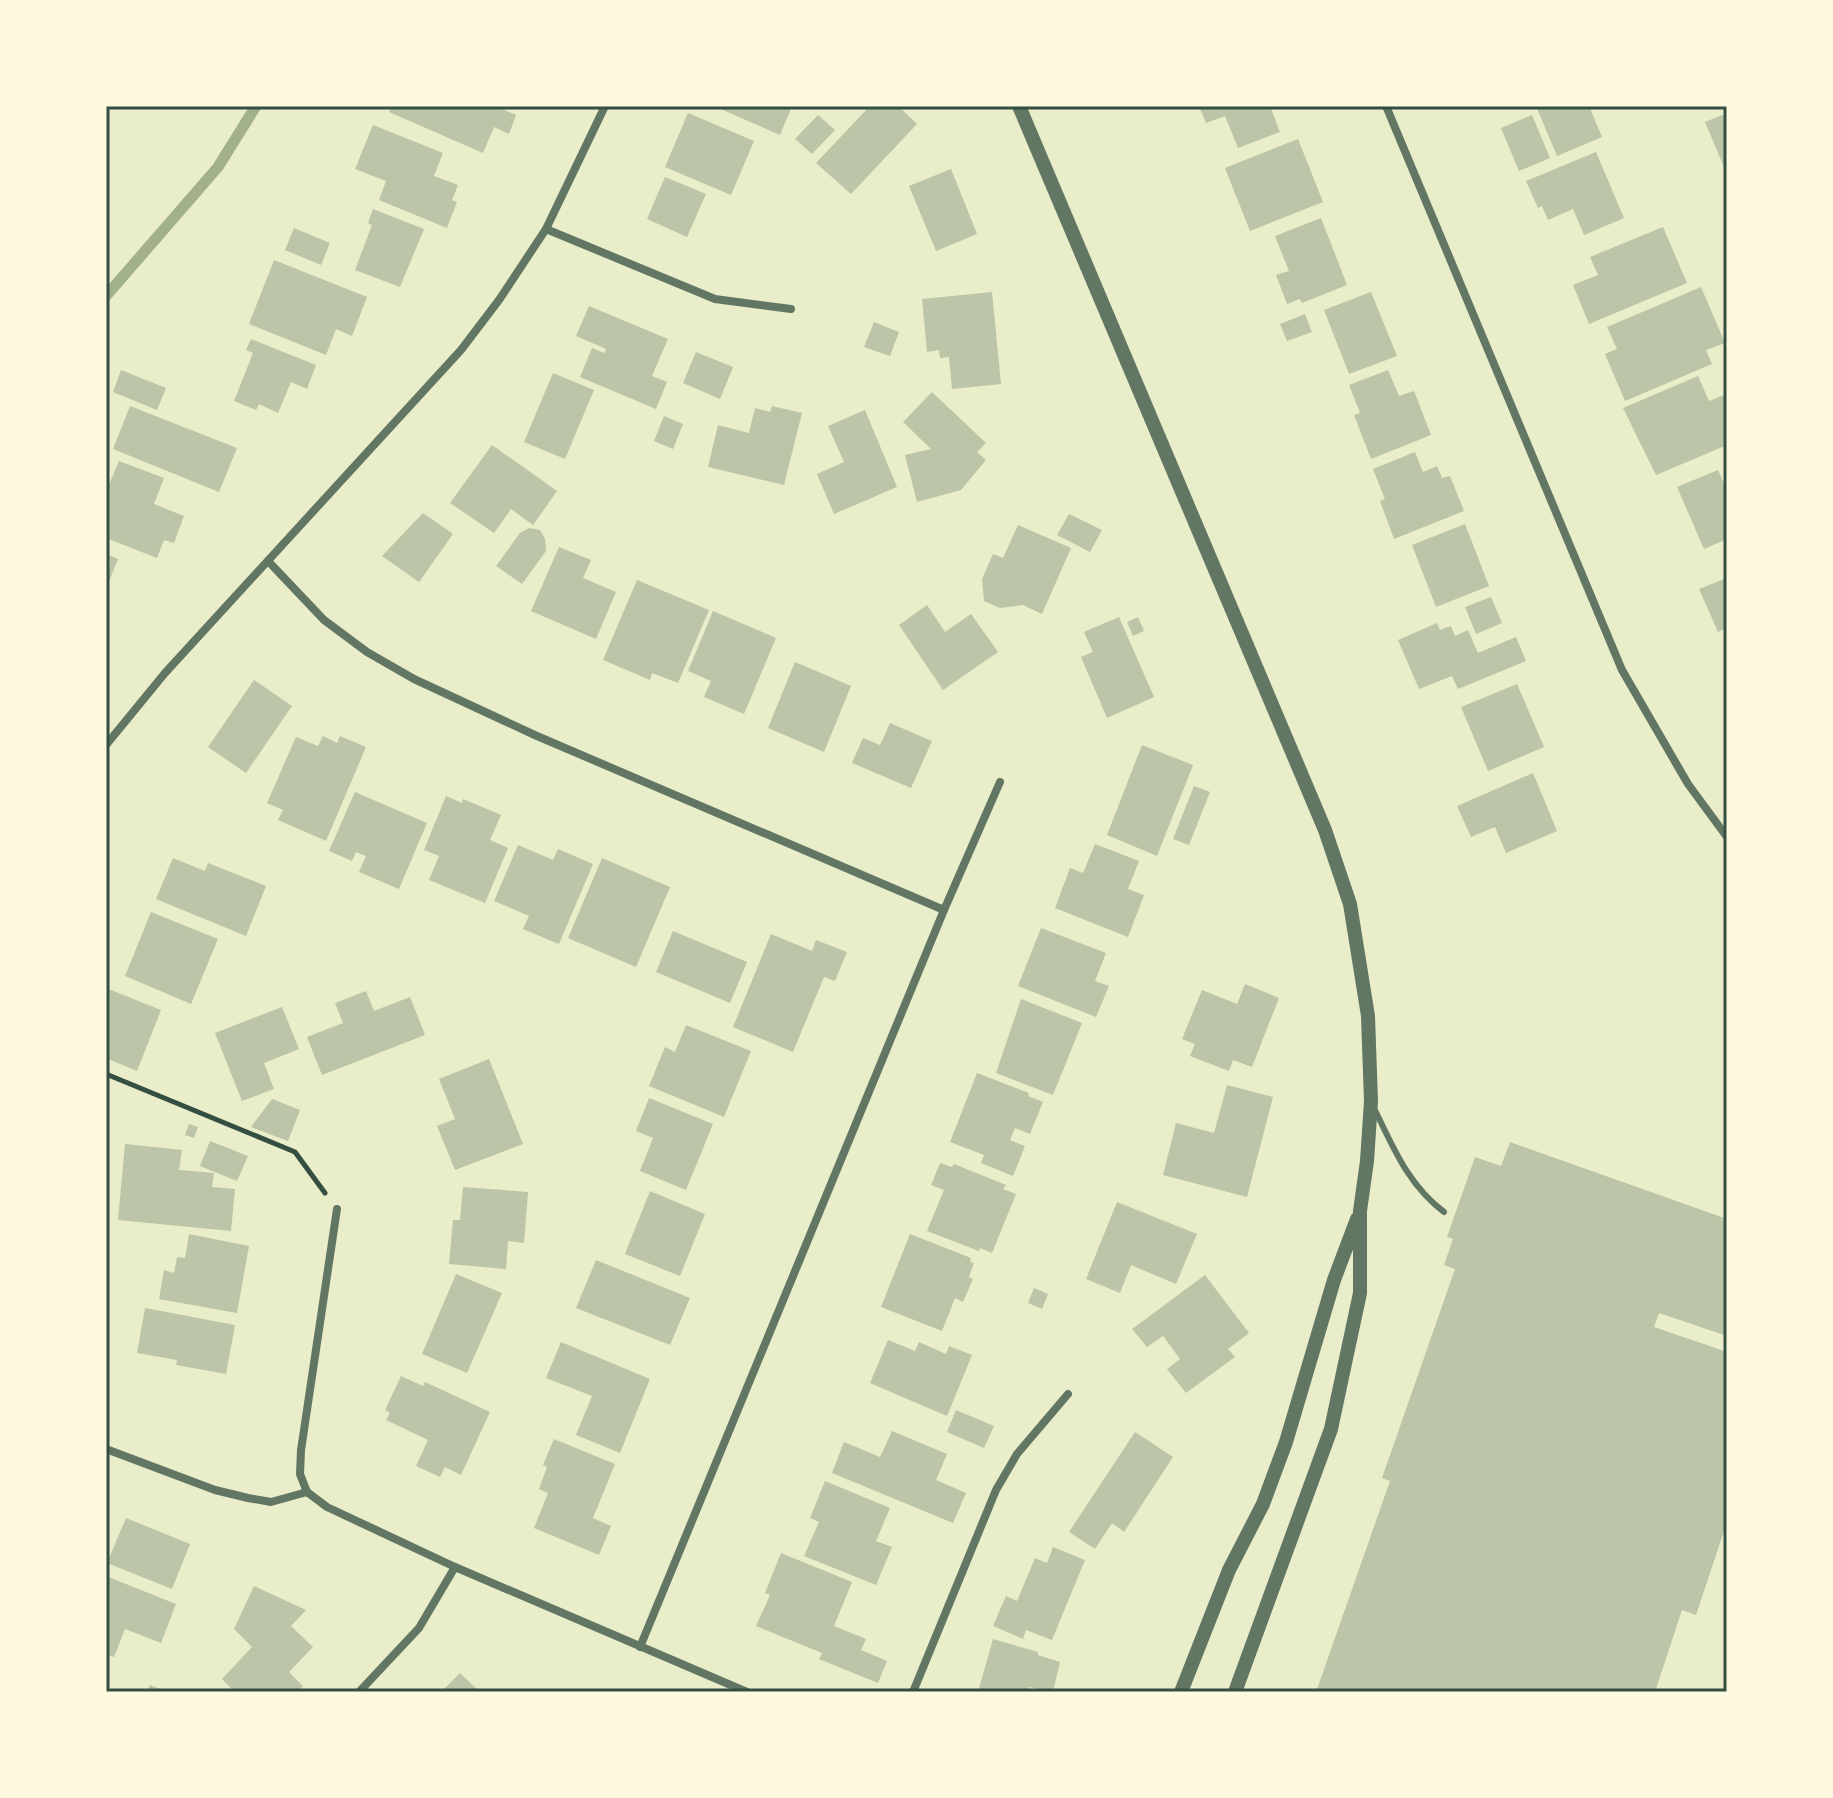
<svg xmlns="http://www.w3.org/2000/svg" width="1833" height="1798" viewBox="0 0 1833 1798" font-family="Roboto,sans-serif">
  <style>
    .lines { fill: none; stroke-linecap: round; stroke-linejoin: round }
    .stream { stroke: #a3b18a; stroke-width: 11 }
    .building { fill: #bcc5a7 }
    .path { stroke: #344e41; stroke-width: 5 }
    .service { stroke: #617663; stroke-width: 6 }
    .minor { stroke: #617663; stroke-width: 8 }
    .tertiary { stroke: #617663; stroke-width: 14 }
    .neatline { fill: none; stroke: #344e41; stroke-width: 3 }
  </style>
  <rect width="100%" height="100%" fill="#e9edc9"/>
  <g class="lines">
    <polyline class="stream" points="106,296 218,167 256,106"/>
  </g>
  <g class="building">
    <polygon points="392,106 504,106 502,109 516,115 509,134 494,127 483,153 389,112"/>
    <polygon points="714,106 792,106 780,135"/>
    <polygon points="870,106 898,106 917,124 851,194 816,163"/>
    <polygon points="1199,106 1270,106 1280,132 1238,148 1225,116 1206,123"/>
    <polygon points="1536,106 1589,106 1602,137 1557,156"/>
    <polygon points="688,113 754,141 731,195 665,167"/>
    <polygon points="1727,113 1727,174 1705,122"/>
    <polygon points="818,115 835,130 812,154 795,139"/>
    <polygon points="1532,115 1550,158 1519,171 1501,128"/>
    <polygon points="373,125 443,153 434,176 458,185 452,200 457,202 447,228 379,200 386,181 355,169"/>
    <polygon points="1298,139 1323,202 1250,231 1225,168"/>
    <polygon points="1596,152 1624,218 1584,235 1573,209 1548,220 1542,206 1538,208 1526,181"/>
    <polygon points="951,169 977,234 936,251 909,186"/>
    <polygon points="665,177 706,194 687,237 647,219"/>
    <polygon points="373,209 424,229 400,287 355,270 372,225 368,223"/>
    <polygon points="1321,218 1347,285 1302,303 1300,299 1287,304 1276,275 1289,271 1275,236"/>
    <polygon points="1663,227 1687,283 1589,324 1573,285 1598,275 1590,257"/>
    <polygon points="294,228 330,243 321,265 285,250"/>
    <polygon points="274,260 367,297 352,336 336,329 326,355 249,324"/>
    <polygon points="1701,287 1725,343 1706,350 1712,364 1625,401 1605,354 1617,349 1607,327"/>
    <polygon points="992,292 1001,384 952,389 949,357 940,358 939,350 927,352 922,299"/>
    <polygon points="1371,292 1397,356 1349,374 1324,310"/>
    <polygon points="589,306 668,339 652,376 667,382 656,409 580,377 592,348 604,353 606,349 576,336"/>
    <polygon points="1305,314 1312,332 1287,341 1280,324"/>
    <polygon points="874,322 899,332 890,356 864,347"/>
    <polygon points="251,339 316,365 307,389 291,382 278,413 259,404 256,410 234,401 253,353 246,350"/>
    <polygon points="696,352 733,367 720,399 683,383"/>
    <polygon points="121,370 166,388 157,410 113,392"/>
    <polygon points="1388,370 1399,396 1414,391 1431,435 1371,459 1354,415 1360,413 1349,385"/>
    <polygon points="553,373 594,390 565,459 524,442"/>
    <polygon points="1698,376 1709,401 1724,395 1727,402 1727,445 1656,475 1623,408"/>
    <polygon points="932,392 986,443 977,452 986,460 961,490 917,502 905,455 931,449 903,422"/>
    <polygon points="130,406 237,448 219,492 113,449"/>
    <polygon points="772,406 802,413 784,485 708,467 718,425 749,433 755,408 770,412"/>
    <polygon points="865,410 897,487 834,514 817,474 844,462 828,426"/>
    <polygon points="664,416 683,424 673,449 654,441"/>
    <polygon points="492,445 557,491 533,525 511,509 494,533 450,503"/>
    <polygon points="1415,452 1423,472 1437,466 1442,478 1450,476 1464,511 1394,539 1380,501 1385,499 1373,469"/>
    <polygon points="119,461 164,478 154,504 184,516 174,543 164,540 157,558 106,538 106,492"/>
    <polygon points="1718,470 1727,490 1727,539 1704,549 1677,487"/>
    <polygon points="423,513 453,534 419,582 382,556"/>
    <polygon points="1069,514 1102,530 1090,552 1057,535"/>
    <polygon points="1465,524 1489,586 1436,607 1412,545"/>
    <polygon points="1018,525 1071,548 1042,614 1023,605 1000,608 984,601 982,579 993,554 1003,558"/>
    <polygon points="529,528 540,530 545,539 546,551 522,584 496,566 520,533"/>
    <polygon points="559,547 591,560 583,578 616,592 596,639 531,611"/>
    <polygon points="106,554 118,559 106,589"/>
    <polygon points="1727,578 1727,628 1718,632 1699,589"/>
    <polygon points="637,580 709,610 678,683 652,673 650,680 603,660"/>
    <polygon points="1491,597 1502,623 1476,634 1465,607"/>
    <polygon points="927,605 945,632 971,614 998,652 943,690 899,625"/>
    <polygon points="713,611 776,638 744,714 704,697 711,681 688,671"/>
    <polygon points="1119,617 1154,697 1107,718 1081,657 1093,652 1084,632"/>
    <polygon points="1138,617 1144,631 1133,636 1127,622"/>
    <polygon points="1437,623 1440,630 1451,626 1455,636 1468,630 1478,653 1516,637 1526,661 1458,689 1452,676 1419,689 1398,640"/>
    <polygon points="795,662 851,686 824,752 768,728"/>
    <polygon points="254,680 292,706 246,773 208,747"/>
    <polygon points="1517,684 1544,747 1488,771 1461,707"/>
    <polygon points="890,723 932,741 911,788 852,763 863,738 880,745"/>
    <polygon points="323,736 337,743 340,736 366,747 326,841 278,820 283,810 267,803 296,737 318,746"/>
    <polygon points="1142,745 1193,765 1157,856 1107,835"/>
    <polygon points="1533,773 1557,831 1506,853 1495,827 1471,837 1457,806"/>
    <polygon points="1194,786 1210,792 1189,845 1173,839"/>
    <polygon points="355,792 427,823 399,889 359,872 366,856 356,852 352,861 329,851"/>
    <polygon points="446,796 462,803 463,799 501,815 490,840 508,848 485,903 429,880 439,856 424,850"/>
    <polygon points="1095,844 1139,861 1128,889 1144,895 1128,937 1055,908 1070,868 1083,873"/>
    <polygon points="518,845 553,860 558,849 593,864 559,944 523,929 529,916 494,901"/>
    <polygon points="173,858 205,871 208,863 266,886 246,936 156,899"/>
    <polygon points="602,858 670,887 636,967 568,938"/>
    <polygon points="151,912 218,939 191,1004 125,976"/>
    <polygon points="1041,928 1106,953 1095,981 1109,986 1096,1017 1018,986"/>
    <polygon points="673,931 747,962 730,1003 656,972"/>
    <polygon points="771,934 812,951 816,940 847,952 835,981 824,977 793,1052 733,1027"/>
    <polygon points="1245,984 1279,998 1252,1067 1233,1060 1229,1071 1190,1056 1195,1044 1182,1039 1202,990 1237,1004"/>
    <polygon points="106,988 161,1010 137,1071 106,1058"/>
    <polygon points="366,991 374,1011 410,997 425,1035 322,1075 307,1037 343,1023 335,1003"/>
    <polygon points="1021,999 1082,1023 1053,1095 996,1073"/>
    <polygon points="282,1007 299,1049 264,1063 274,1089 242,1101 215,1033"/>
    <polygon points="686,1025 751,1051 724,1117 649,1086 665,1047 675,1052"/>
    <polygon points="489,1059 523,1144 455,1170 437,1126 455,1119 439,1079"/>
    <polygon points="977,1073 1029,1093 1028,1096 1043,1102 1030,1134 1015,1128 1010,1140 1025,1146 1013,1176 981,1163 984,1155 950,1142"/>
    <polygon points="1227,1085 1273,1097 1247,1197 1163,1175 1176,1123 1214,1133"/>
    <polygon points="649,1098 713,1124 686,1190 640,1171 653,1138 636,1131"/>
    <polygon points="272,1099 300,1110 288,1141 251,1127"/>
    <polygon points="189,1124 198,1127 194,1138 185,1135"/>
    <polygon points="210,1141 248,1156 237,1181 200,1166"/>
    <polygon points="1510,1142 1727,1219 1727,1336 1659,1313 1654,1327 1727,1352 1727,1522 1696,1615 1682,1610 1655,1692 1316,1692 1390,1481 1382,1478 1455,1269 1444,1265 1453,1239 1447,1237 1475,1157 1501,1166"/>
    <polygon points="125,1144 182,1150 179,1170 214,1173 212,1187 235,1189 231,1231 118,1220"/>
    <polygon points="940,1163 952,1167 954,1164 1006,1185 1003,1189 1016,1194 992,1253 980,1248 979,1251 927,1231 944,1190 931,1185"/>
    <polygon points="463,1187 528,1192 524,1243 508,1241 506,1269 449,1264 453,1220 460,1220"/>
    <polygon points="650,1191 705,1214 680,1276 625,1254"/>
    <polygon points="1117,1202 1197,1234 1176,1284 1131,1265 1120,1293 1086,1279"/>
    <polygon points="189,1234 249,1246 237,1313 159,1299 164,1270 174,1273 177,1257 185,1258"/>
    <polygon points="910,1234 971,1258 970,1262 974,1263 969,1277 973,1279 963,1302 955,1298 942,1331 881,1307"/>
    <polygon points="596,1260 690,1298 670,1345 576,1308"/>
    <polygon points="456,1274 502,1293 467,1373 422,1354"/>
    <polygon points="1205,1275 1249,1333 1228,1349 1235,1357 1186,1393 1167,1369 1180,1359 1163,1336 1147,1347 1132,1329"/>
    <polygon points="1034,1288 1048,1294 1042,1309 1028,1303"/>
    <polygon points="145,1308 235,1325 226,1374 176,1365 177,1360 137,1353"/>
    <polygon points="888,1340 915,1351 919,1342 946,1354 949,1346 972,1355 947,1416 870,1383"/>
    <polygon points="561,1342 650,1379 620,1453 576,1435 592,1396 546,1378"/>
    <polygon points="401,1376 423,1386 425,1382 490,1412 461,1475 445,1467 440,1477 416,1466 428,1440 386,1420 390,1413 385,1410"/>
    <polygon points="956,1410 994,1426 984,1448 947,1432"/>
    <polygon points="892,1431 947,1454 936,1480 966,1493 953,1523 832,1473 844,1442 880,1457"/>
    <polygon points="1135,1432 1173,1457 1124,1532 1112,1523 1095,1549 1069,1532"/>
    <polygon points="554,1439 615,1464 593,1518 611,1526 599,1555 534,1528 548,1493 539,1489 547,1467 543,1465"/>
    <polygon points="825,1481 890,1508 876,1541 892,1547 876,1585 804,1556 819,1522 810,1518"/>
    <polygon points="126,1518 190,1544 172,1589 107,1563"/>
    <polygon points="1053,1547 1085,1560 1052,1640 1026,1630 1023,1639 993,1626 1006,1596 1017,1601 1035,1558 1047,1563"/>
    <polygon points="781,1553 852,1582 834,1626 866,1639 861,1650 887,1661 878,1683 819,1659 822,1653 756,1626 770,1595 765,1593"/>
    <polygon points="106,1576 176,1604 161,1643 125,1629 114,1657 106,1654"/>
    <polygon points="254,1586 306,1610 291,1626 313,1647 289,1672 303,1686 297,1692 235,1692 222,1679 252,1647 234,1629"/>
    <polygon points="993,1639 1038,1652 1038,1655 1060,1662 1053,1692 1029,1687 1028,1692 978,1692"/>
    <polygon points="460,1673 480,1692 441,1692"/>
    <polygon points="150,1685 168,1692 147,1692"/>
  </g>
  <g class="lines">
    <polyline class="path" points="106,1074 295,1152 325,1193"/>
    <path class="service" d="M1374,1108C1393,1147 1408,1185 1444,1212"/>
    <g class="minor">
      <polyline points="1386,106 1622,670 1688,784 1727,837"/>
      <polyline points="546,229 715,299 791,309"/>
      <polyline points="268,561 324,620 367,652 414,679 537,736 944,910"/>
      <polyline points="106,745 165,673 461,350 499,300 546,229 605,106"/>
      <polyline points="106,1449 215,1490 248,1498 271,1502 307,1492 327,1507 455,1567 747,1692"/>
      <polyline points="307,1492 300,1474 301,1450 337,1209"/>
      <polyline points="640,1647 944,910 1000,782"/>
      <polyline points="359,1692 419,1628 455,1567"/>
      <polyline points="913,1692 996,1490 1017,1454 1068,1394"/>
    </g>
    <g class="tertiary">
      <polyline points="1019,106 1325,830 1350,904 1368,1016 1371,1101 1367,1161 1360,1211 1360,1293 1331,1429 1235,1692"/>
      <polyline points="1181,1692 1229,1570 1263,1504 1286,1442 1334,1280 1357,1219"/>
    </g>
  </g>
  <rect width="1833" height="1798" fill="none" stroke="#fefae0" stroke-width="216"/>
  <rect x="108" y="108" width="1617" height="1582" class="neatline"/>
</svg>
